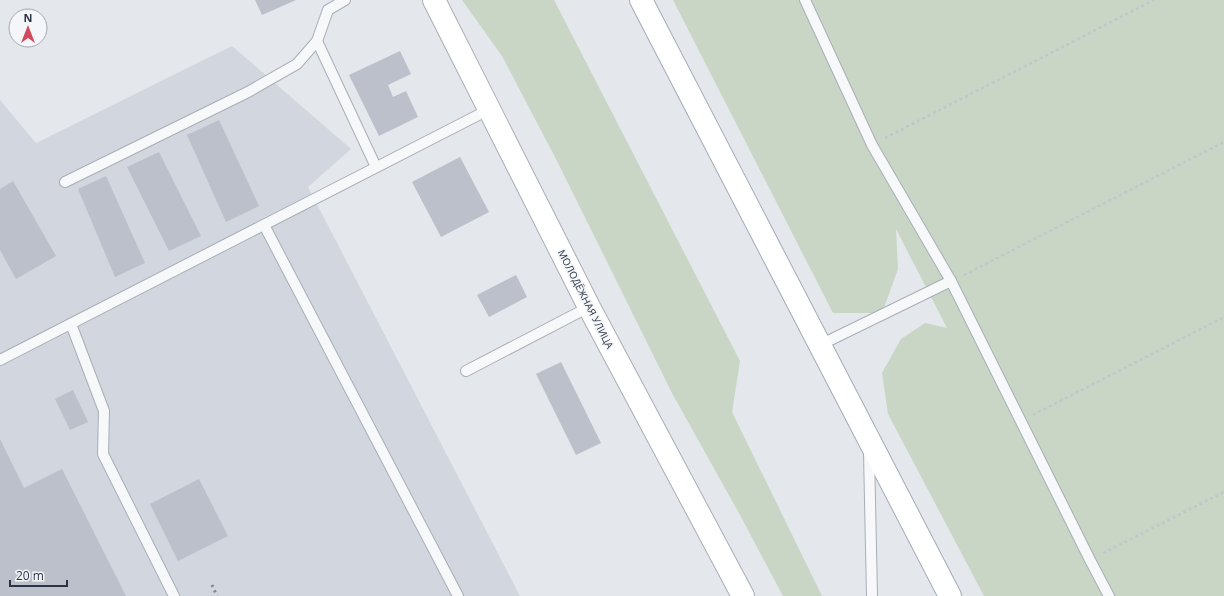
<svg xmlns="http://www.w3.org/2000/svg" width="1224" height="596" viewBox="0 0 1224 596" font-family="'Open Sans',sans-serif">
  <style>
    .built { fill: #d2d6de }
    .green { fill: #c9d6c5 }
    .building { fill: #bbc0ca }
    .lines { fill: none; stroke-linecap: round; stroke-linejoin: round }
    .lane-casing { stroke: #a9aeb7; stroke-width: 12 }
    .secondary-casing { stroke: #a9aeb7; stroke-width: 24 }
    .primary-casing { stroke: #a3abb8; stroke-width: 24 }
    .path { stroke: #c2c5cb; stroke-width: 2.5; stroke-dasharray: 3 3; stroke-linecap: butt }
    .lane { stroke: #f7f8fa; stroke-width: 10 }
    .secondary { stroke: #fff; stroke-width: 22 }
    .primary { stroke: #fff; stroke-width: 22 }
    .rail { stroke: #7d8696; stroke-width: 3; stroke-dasharray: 2 4; stroke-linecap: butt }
    .labels { text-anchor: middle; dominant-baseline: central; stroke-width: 3.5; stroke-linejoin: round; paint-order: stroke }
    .street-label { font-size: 10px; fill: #2b3445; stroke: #f4f6f9 }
  </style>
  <rect width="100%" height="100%" fill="#e4e7ec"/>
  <polygon class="built" points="232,46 351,149 308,187 520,596 0,596 0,100 36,143"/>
  <g class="green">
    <polygon points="462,0 554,0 740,361 732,412 822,596 783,596 740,515 673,395 557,161 502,56"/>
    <polygon points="673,0 1224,0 1224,596 984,596 888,414 882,373 901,339 925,323 947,328 896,229 898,269 882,313 833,313"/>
  </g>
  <g class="building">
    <polygon points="255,0 296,0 262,15"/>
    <polygon points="400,51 411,74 388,85 393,97 406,91 418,117 379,136 349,75"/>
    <polygon points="219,120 259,206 226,222 187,135"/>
    <polygon points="159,152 201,236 169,251 127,167"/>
    <polygon points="460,157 489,212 441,237 412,182"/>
    <polygon points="106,176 145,263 115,277 78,189"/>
    <polygon points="13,181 56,256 16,279 0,250 0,189"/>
    <polygon points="516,275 527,297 489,317 477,295"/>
    <polygon points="561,362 601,443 576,455 536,374"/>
    <polygon points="73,390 88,422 70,430 55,399"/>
    <polygon points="0,439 24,488 62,469 126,596 0,596"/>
    <polygon points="199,479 228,536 178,561 150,504"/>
  </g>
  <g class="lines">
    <g class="lane-casing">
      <g id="lane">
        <polyline points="805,0 872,145 951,281 1090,560 1109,596"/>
        <polyline points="317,41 376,167"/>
        <polyline points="65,182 248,92 297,64 317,41 328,10 345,0"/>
        <polyline points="264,225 458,596"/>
        <polyline points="71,324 104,411 103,454 174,596"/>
        <polyline points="820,345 951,281"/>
        <polyline points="0,360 490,109"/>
        <polyline points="466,371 589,307"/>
        <polyline points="869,452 872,596"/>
      </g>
    </g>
    <g class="secondary-casing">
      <polyline id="secondary" points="434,0 589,307 743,596"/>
    </g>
    <g class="primary-casing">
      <polyline id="primary" points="641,0 950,596"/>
    </g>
    <g class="path">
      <polyline points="885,138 1154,0"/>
      <polyline points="964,275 1224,142"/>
      <polyline points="1033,415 1224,317"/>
      <polyline points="1103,553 1224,492"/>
    </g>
    <use href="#lane" class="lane"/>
    <use href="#secondary" class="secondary"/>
    <use href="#primary" class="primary"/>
    <polyline class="rail" points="212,585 217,596"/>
  </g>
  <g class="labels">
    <g class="street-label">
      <text transform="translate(586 299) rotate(63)">МОЛОДЁЖНАЯ УЛИЦА</text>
    </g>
  </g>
  <g transform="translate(28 28)"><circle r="19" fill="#f4f6f9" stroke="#a4a8b1"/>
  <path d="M0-3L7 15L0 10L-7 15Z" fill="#d1495b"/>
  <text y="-6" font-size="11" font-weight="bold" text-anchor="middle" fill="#2b3445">N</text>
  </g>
  <path d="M10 580v6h57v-6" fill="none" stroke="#2b3445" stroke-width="2"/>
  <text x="16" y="580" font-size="12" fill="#2b3445" stroke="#f4f6f9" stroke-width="3" paint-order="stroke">20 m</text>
</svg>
